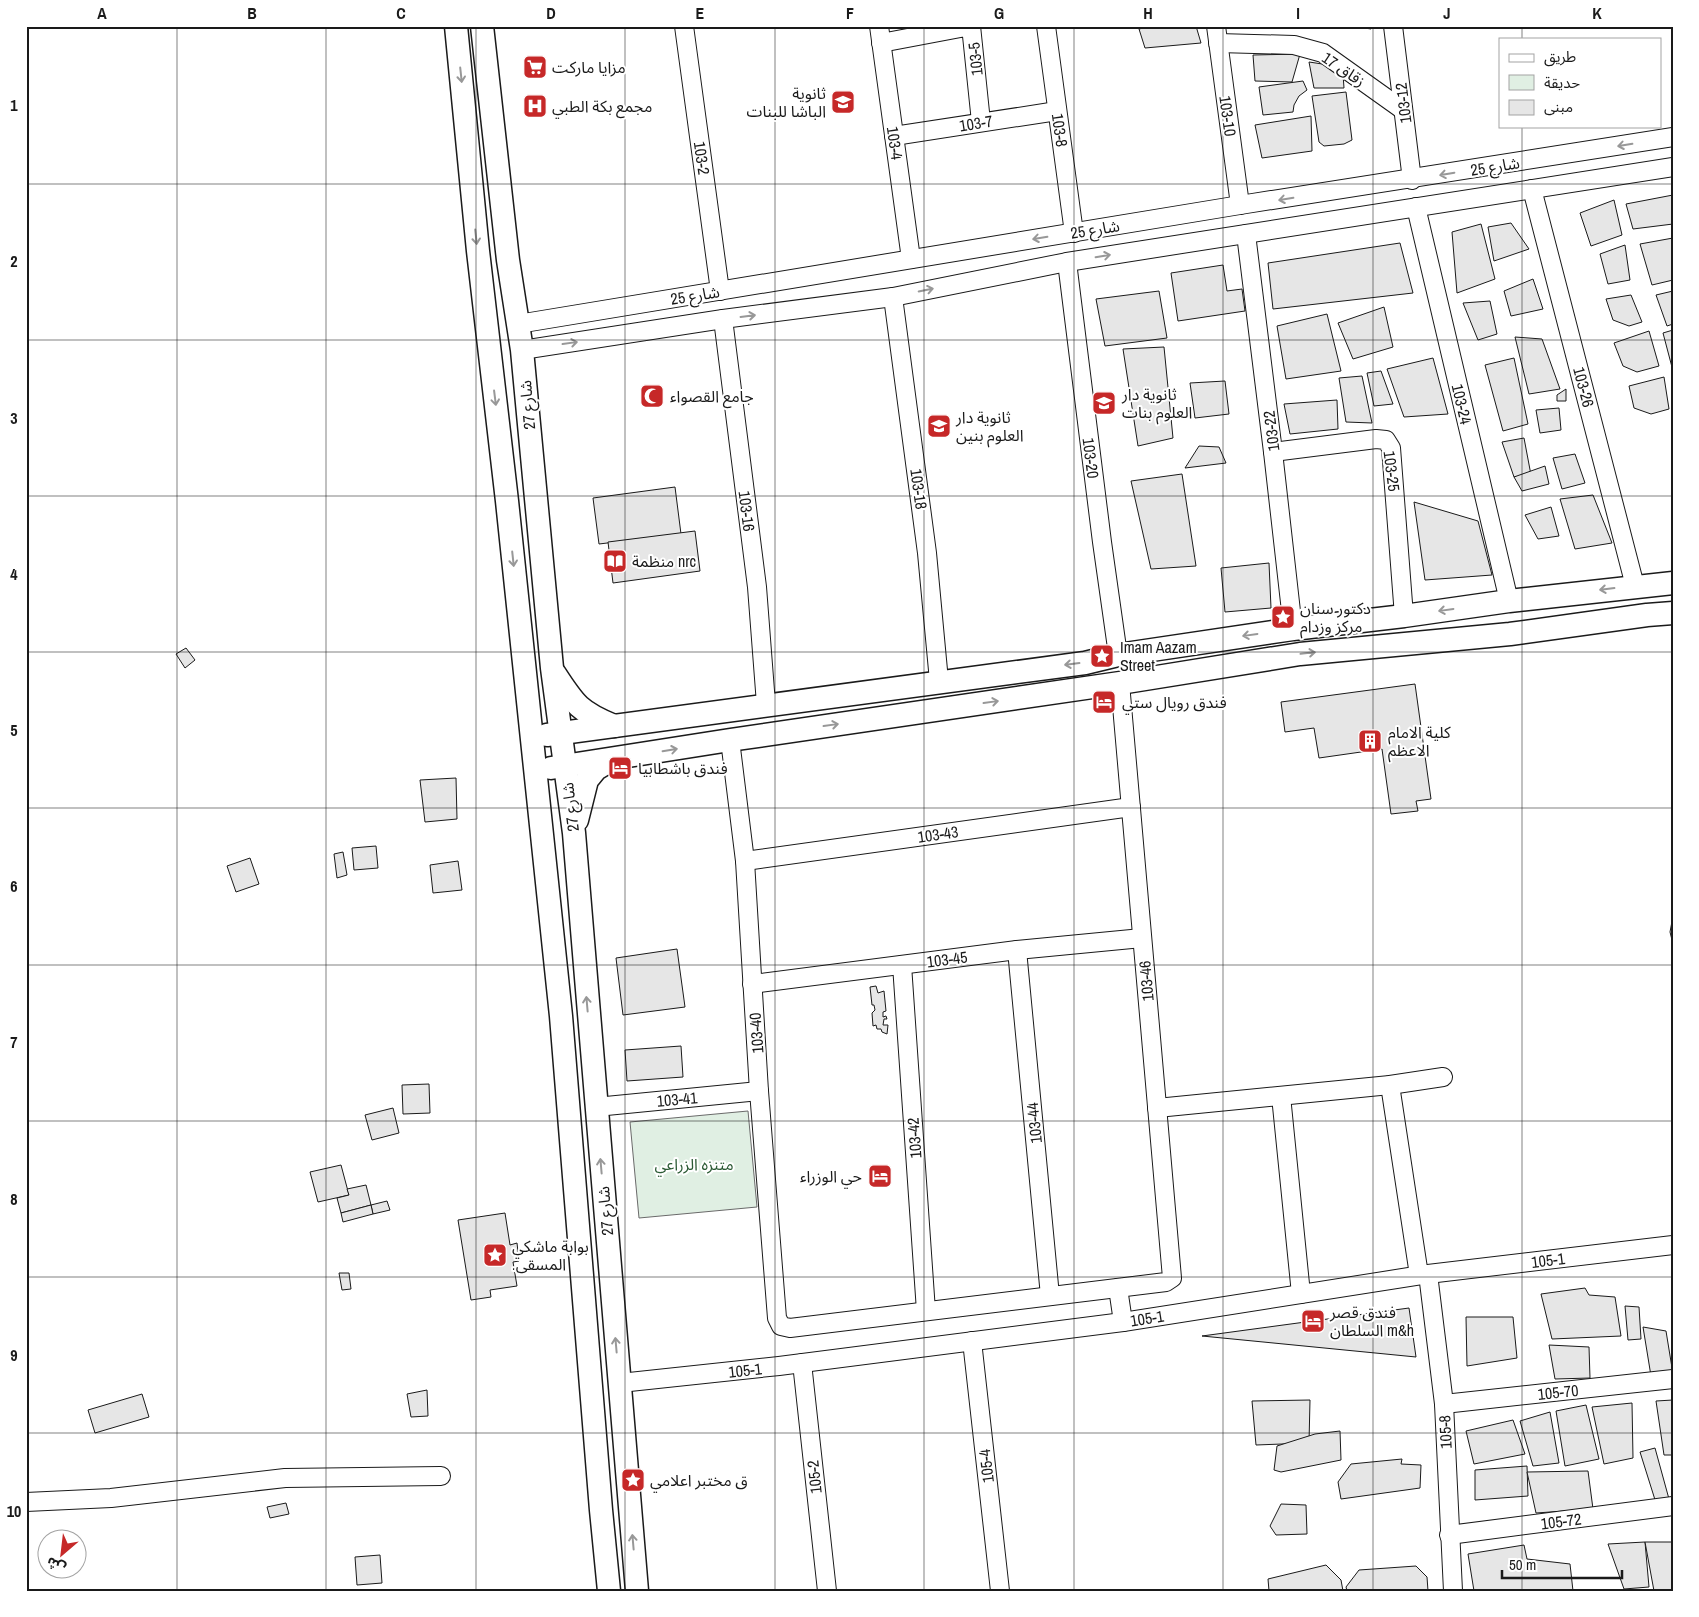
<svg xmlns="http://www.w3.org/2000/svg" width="1699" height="1617" viewBox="0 0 1699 1617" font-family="'Archivo Narrow','Noto Sans Arabic',sans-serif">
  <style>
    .green { fill: #e0efe3; stroke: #6a6a6a }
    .building { fill: #e6e6e6; stroke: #1a1a1a }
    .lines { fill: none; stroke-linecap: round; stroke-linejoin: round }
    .minor-casing { stroke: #1a1a1a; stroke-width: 20 }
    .major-casing { stroke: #1a1a1a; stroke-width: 25 }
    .minor { stroke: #fff; stroke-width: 18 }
    .major { stroke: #fff; stroke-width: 22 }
    .oneway { stroke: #989898 }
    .grid { fill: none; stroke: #1a1a1a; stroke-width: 1; stroke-opacity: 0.55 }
    .labels { text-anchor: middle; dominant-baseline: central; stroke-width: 4; stroke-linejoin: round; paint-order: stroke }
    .street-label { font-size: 16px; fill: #1a1a1a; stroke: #fff }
    .poi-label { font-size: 16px; fill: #1a1a1a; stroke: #fff; text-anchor: start }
    .park-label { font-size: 16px; fill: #2b5a34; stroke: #fff }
    .neatline { fill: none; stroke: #1a1a1a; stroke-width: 2 }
    .grid-label { font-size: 16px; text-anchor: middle; font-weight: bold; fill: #1a1a1a }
  </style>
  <rect width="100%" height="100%" fill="#fff"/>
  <polygon class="green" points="748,1111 757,1207 639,1218 630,1122"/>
  <g class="building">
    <polygon points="1152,26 1196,26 1201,43 1145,48 1139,29"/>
    <polygon points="1237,26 1268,26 1237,28"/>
    <polygon points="1352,26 1372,26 1371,29"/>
    <polygon points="1300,54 1292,82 1255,81 1253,55"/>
    <polygon points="1309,62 1329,65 1343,74 1344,88 1314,88"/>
    <polygon points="1303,81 1307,90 1299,96 1294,105 1293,112 1263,115 1259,87"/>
    <polygon points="1346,92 1352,140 1344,144 1324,146 1319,142 1312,96"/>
    <polygon points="1311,116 1312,151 1262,158 1255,125"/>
    <polygon points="1673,195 1673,224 1633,229 1626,204"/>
    <polygon points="1614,200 1622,235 1591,246 1580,213"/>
    <polygon points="1511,223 1529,249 1494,261 1488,227"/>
    <polygon points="1481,224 1495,279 1457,293 1452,232"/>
    <polygon points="1673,238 1673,280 1652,285 1640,244"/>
    <polygon points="1400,243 1413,293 1273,309 1268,263"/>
    <polygon points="1625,245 1630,280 1608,284 1600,254"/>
    <polygon points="1223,265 1227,291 1242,289 1245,311 1178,321 1171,273"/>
    <polygon points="1533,279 1543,309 1511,316 1504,291"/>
    <polygon points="1159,291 1167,338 1105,346 1096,299"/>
    <polygon points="1673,291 1673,324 1667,326 1656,295"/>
    <polygon points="1631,295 1642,322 1629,326 1613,320 1606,299"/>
    <polygon points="1490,301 1497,334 1478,340 1463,303"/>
    <polygon points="1384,307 1393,347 1353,359 1338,323"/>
    <polygon points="1327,314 1341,371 1286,379 1277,326"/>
    <polygon points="1673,330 1673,371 1663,333"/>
    <polygon points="1649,331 1659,366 1637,372 1623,366 1614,343"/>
    <polygon points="1515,337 1542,339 1560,389 1529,394"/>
    <polygon points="1164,347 1173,438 1138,446 1123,349"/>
    <polygon points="1433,358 1448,414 1404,417 1387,369"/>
    <polygon points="1514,358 1528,424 1503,431 1485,365"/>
    <polygon points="1381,371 1393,404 1374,406 1367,373"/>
    <polygon points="1362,376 1372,423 1346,422 1339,378"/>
    <polygon points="1664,377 1669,409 1651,414 1634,408 1629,386"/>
    <polygon points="1225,381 1229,414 1195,418 1190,383"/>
    <polygon points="1566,389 1566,401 1557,401 1557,395"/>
    <polygon points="1337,400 1338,429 1290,434 1284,404"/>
    <polygon points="1559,408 1561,430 1540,433 1536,410"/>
    <polygon points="1524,438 1531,475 1514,477 1502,442"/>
    <polygon points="1199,446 1219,447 1226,463 1185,468"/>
    <polygon points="1575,454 1585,483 1562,489 1553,458"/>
    <polygon points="1545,466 1549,484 1522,491 1514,477"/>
    <polygon points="1182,474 1196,566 1151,569 1131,481"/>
    <polygon points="675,487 681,534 599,544 593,498"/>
    <polygon points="1593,495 1612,543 1575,549 1560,499"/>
    <polygon points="1414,502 1478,521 1492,575 1425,580"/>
    <polygon points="1551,507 1559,536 1538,539 1525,515"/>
    <polygon points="695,531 700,571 613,583 608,542"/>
    <polygon points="1269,563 1271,608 1225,612 1221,568"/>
    <polygon points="186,648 195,660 185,668 176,654"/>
    <polygon points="1415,684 1431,799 1416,801 1418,811 1391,814 1382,749 1319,758 1314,728 1285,732 1281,702"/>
    <polygon points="456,778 457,819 425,822 420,780"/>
    <polygon points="376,846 378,868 354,870 352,848"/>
    <polygon points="343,852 347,875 337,878 334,854"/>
    <polygon points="250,858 259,884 236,892 227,866"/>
    <polygon points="458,861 462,890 433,893 430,865"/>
    <polygon points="1673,916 1673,944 1670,932"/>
    <polygon points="677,949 685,1007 623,1015 616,958"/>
    <polygon points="876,986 878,993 884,991 886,1011 883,1012 883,1017 886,1016 887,1019 884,1019 883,1025 888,1025 887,1034 882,1032 881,1029 877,1029 876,1025 873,1026 872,1013 875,1010 874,1005 872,1005 870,987"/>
    <polygon points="681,1046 683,1077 627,1081 625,1050"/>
    <polygon points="429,1084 430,1113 403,1114 402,1085"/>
    <polygon points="393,1108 399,1133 372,1140 365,1115"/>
    <polygon points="341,1165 349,1195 318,1202 310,1172"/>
    <polygon points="366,1185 371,1205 341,1213 337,1198 349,1195 347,1189"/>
    <polygon points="387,1201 390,1210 373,1214 371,1205"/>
    <polygon points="371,1205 373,1214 343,1222 341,1213"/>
    <polygon points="505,1213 510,1245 517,1243 519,1261 513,1262 517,1286 490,1290 491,1297 471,1300 458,1220"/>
    <polygon points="339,1273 349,1273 351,1289 342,1290"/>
    <polygon points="1585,1288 1589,1295 1615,1297 1621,1336 1552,1339 1541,1294"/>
    <polygon points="1625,1306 1639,1307 1641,1339 1628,1340"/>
    <polygon points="1409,1308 1416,1357 1202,1336"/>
    <polygon points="1466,1317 1513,1317 1517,1358 1467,1366"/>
    <polygon points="1643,1327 1666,1331 1673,1374 1651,1376"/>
    <polygon points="1549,1345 1589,1347 1590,1378 1555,1379"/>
    <polygon points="427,1390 428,1416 411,1417 407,1394"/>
    <polygon points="142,1394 149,1417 95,1433 88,1410"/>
    <polygon points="1310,1400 1309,1443 1256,1445 1252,1401"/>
    <polygon points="1673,1400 1673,1455 1664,1455 1656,1401"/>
    <polygon points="1632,1403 1633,1458 1604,1464 1592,1407"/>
    <polygon points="1586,1405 1599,1459 1565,1466 1556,1411"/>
    <polygon points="1550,1412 1559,1463 1533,1466 1520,1421"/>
    <polygon points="1513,1420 1525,1454 1474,1464 1466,1431"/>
    <polygon points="1340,1431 1341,1460 1281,1472 1274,1470 1277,1446 1315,1434"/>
    <polygon points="1655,1448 1669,1499 1656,1503 1640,1452"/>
    <polygon points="1402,1459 1401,1464 1421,1465 1420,1488 1341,1499 1338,1482 1351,1464"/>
    <polygon points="1527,1466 1528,1496 1475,1500 1475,1470"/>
    <polygon points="1588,1471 1593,1509 1536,1513 1527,1472"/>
    <polygon points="286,1503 289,1514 270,1518 267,1507"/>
    <polygon points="1281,1504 1306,1505 1307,1534 1276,1535 1270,1526"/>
    <polygon points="1645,1542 1649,1587 1624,1589 1608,1544"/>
    <polygon points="1645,1542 1673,1542 1673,1591 1654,1591"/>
    <polygon points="1524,1545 1527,1559 1570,1564 1573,1591 1474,1591 1468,1554"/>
    <polygon points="380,1555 382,1583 357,1585 355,1557"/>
    <polygon points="1326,1565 1341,1580 1343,1591 1269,1591 1268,1579"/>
    <polygon points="1416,1566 1427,1577 1428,1591 1347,1591 1346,1587 1359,1570"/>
  </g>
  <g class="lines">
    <g class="minor-casing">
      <g id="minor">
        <polyline points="684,26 720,291"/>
        <polyline points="879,26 911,259"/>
        <polyline points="1046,26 1074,233"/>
        <polyline points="1216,26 1240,205"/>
        <polyline points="1393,26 1412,180"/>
        <polyline points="881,43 971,26 981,122"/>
        <polyline points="1218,43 1294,45 1323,53 1403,110"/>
        <polyline points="894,136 1057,111"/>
        <polyline points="1532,189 1635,586"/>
        <polyline points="1416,207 1509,601"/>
        <polyline points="1246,234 1273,452 1293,629"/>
        <polyline points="1067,262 1102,542 1118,655"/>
        <polyline points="893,297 927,553 939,681"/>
        <polyline points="723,319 757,587 766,704"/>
        <polyline points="518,324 1240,205 1673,137"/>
        <polyline points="522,350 723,319 893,297 1067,262 1673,167"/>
        <polyline points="1273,452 1376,439 1386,440 1391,448 1404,616"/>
        <polyline points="730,740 745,861 759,1091 777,1318 781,1326 790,1328 1166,1282 1172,1278 1120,683"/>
        <polyline points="745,861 1131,807"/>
        <polyline points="1017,950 1050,1296"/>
        <polyline points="902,965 926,1311"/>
        <polyline points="752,984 1017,950 1142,938"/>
        <polyline points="1390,1085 1419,1275"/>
        <polyline points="1281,1096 1301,1294"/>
        <polyline points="596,1107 759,1091"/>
        <polyline points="1157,1108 1390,1085 1443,1077"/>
        <polyline points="1428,1274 1444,1404 1453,1591"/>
        <polyline points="1118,1288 1123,1322"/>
        <polyline points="972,1341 1000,1591"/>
        <polyline points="802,1363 827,1591"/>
        <polyline points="620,1383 779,1366 1123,1322 1428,1274 1673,1245"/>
        <polyline points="1444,1404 1673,1379"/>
        <polyline points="26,1502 111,1498 285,1478 441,1476"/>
        <polyline points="1449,1535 1673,1506"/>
      </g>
    </g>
    <g class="major-casing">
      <g id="major">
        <polyline points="456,26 478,251 507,501 561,1016 601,1510 609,1591"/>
        <polyline points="482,26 508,260 522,350 552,668 574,833 637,1591"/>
        <path d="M555,674C575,705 580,712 614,726"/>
        <polyline points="547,735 1085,663 1118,655 1293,629 1404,616 1509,601 1673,583"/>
        <polyline points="551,768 730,740 1120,683 1300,654 1510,634 1647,615 1673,613"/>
        <polyline points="577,820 587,780 596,769 611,760"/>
      </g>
    </g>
    <use href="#minor" class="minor"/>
    <use href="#major" class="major"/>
  </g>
  <defs><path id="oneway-shaft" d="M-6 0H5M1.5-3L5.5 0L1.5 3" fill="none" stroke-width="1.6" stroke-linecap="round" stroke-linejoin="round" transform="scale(1.25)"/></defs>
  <g class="oneway">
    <use href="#oneway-shaft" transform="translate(461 75) rotate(84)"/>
    <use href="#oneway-shaft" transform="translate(1625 145) rotate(171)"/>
    <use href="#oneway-shaft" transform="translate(1447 174) rotate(170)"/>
    <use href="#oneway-shaft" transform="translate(1286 199) rotate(171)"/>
    <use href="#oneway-shaft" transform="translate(476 237) rotate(84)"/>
    <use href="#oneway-shaft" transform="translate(1040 238) rotate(171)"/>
    <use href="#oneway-shaft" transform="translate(1103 256) rotate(-9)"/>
    <use href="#oneway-shaft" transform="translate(926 290) rotate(-11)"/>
    <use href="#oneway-shaft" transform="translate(748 316) rotate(-7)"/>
    <use href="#oneway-shaft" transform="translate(570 343) rotate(-8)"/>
    <use href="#oneway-shaft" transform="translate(495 398) rotate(83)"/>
    <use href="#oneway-shaft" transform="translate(513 559) rotate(84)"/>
    <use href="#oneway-shaft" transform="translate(1607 589) rotate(173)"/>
    <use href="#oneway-shaft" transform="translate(1446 610) rotate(172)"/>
    <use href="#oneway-shaft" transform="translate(1250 635) rotate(172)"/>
    <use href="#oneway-shaft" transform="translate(1308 653) rotate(-6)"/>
    <use href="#oneway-shaft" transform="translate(1072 664) rotate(173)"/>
    <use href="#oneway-shaft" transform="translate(991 702) rotate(-8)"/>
    <use href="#oneway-shaft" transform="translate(831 725) rotate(-8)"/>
    <use href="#oneway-shaft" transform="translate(670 750) rotate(-9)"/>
    <use href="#oneway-shaft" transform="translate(587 1004) rotate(-95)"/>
    <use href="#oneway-shaft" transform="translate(601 1166) rotate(-95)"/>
    <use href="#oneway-shaft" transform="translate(616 1345) rotate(-95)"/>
    <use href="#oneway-shaft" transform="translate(633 1542) rotate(-95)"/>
  </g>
  <path class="grid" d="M177,26V1591M326,26V1591M476,26V1591M625,26V1591M775,26V1591M924,26V1591M1074,26V1591M1223,26V1591M1373,26V1591M1522,26V39M1522,126V1591M26,184H1673M26,340H1673M26,496H1673M26,652H1673M26,808H1673M26,965H1673M26,1121H1673M26,1277H1673M26,1433H1673"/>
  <defs>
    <g id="supermarket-square" transform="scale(1.25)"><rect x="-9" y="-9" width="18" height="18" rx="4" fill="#c62828" stroke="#fff"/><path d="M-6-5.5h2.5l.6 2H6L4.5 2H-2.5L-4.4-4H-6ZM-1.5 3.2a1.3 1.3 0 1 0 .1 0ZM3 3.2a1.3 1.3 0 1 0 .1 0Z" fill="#fff"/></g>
    <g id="school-square" transform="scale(1.25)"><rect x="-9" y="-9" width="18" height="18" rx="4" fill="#c62828" stroke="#fff"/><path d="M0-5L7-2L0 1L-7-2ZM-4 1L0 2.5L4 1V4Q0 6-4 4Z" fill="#fff"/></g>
    <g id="hospital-square" transform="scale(1.25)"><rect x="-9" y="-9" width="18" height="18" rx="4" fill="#c62828" stroke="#fff"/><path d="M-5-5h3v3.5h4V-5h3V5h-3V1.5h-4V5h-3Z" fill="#fff"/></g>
    <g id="mosque-square" transform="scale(1.25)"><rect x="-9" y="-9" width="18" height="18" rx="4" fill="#c62828" stroke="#fff"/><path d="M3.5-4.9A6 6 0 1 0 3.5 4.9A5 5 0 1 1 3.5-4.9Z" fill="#fff"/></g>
    <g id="library-square" transform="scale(1.25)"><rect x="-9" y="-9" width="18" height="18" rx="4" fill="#c62828" stroke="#fff"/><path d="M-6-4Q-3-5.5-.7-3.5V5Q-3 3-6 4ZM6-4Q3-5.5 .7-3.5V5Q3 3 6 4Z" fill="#fff"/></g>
    <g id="sight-square" transform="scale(1.25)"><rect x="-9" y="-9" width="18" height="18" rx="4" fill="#c62828" stroke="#fff"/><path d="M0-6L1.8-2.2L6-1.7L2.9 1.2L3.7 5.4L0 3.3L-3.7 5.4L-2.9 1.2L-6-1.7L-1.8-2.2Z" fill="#fff"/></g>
    <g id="hotel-square" transform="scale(1.25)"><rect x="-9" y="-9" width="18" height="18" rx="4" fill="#c62828" stroke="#fff"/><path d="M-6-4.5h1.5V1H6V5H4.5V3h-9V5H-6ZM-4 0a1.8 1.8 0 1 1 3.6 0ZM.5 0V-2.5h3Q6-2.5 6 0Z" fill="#fff"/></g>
    <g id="building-square" transform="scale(1.25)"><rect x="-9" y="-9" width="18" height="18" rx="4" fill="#c62828" stroke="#fff"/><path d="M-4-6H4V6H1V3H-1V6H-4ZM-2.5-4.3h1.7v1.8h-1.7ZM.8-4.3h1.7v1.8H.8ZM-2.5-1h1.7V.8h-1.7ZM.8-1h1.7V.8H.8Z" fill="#fff"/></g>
  </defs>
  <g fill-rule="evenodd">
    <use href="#supermarket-square" x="535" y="67"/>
    <use href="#school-square" x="843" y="102"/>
    <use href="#hospital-square" x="535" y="106"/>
    <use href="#mosque-square" x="652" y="396"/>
    <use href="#school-square" x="1104" y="403"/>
    <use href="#school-square" x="939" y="426"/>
    <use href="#library-square" x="615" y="561"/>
    <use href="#sight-square" x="1283" y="617"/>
    <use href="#sight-square" x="1102" y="656"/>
    <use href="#hotel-square" x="1104" y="702"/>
    <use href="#building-square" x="1370" y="741"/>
    <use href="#hotel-square" x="620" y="768"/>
    <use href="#hotel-square" x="880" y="1176"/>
    <use href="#sight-square" x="495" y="1255"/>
    <use href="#hotel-square" x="1313" y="1321"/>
    <use href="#sight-square" x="633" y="1480"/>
  </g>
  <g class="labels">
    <g class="street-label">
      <text transform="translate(975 59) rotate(-96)">103-5</text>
      <text transform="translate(1344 69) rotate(34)">زقاق 17</text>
      <text transform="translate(1403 103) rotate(-97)">103-12</text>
      <text transform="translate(1228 116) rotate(82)">103-10</text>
      <text transform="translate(976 123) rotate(-9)">103-7</text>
      <text transform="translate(1060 130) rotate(82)">103-8</text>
      <text transform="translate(895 143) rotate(82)">103-4</text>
      <text transform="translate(702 158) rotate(82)">103-2</text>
      <text transform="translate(1495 166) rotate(-9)">شارع 25</text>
      <text transform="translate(1095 229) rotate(-9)">شارع 25</text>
      <text transform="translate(695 295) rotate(-9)">شارع 25</text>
      <text transform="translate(1584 387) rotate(75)">103-26</text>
      <text transform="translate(1462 404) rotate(77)">103-24</text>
      <text transform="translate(527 405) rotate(-95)">شارع 27</text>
      <text transform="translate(1271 431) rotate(-97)">103-22</text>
      <text transform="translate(1091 458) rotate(83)">103-20</text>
      <text transform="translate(1392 471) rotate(83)">103-25</text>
      <text transform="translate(919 489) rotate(82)">103-18</text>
      <text transform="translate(747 511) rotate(83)">103-16</text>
      <text transform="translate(570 807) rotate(-97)">شارع 27</text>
      <text transform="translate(938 834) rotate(-8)">103-43</text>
      <text transform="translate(947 959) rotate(-7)">103-45</text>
      <text transform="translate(1146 981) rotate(-95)">103-46</text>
      <text transform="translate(756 1033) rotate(-94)">103-40</text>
      <text transform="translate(677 1099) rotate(-5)">103-41</text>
      <text transform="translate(1034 1123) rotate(-96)">103-44</text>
      <text transform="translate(914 1138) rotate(-94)">103-42</text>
      <text transform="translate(605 1211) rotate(-95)">شارع 27</text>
      <text transform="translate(1548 1260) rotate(-7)">105-1</text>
      <text transform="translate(1147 1318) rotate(-9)">105-1</text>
      <text transform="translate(745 1370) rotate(-6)">105-1</text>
      <text transform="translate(1558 1392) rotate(-6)">105-70</text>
      <text transform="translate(1445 1432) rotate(-93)">105-8</text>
      <text transform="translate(986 1466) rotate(-97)">105-4</text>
      <text transform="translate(814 1477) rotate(-96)">105-2</text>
      <text transform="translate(1561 1521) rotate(-7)">105-72</text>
    </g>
    <g class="poi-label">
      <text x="552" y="67">مزايا ماركت</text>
      <text x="826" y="93" text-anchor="end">ثانوية<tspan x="826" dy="18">الباشا للبنات</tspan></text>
      <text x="552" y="106">مجمع بكة الطبي</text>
      <text x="1122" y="394">ثانوية دار<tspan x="1122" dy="18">العلوم بنات</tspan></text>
      <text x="670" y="396">جامع القصواء</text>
      <text x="956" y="417">ثانوية دار<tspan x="956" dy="18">العلوم بنين</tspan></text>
      <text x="632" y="561">منظمة nrc</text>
      <text x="1300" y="608">دكتور سنان<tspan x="1300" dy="18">مركز وزدام</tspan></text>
      <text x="1120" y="647">Imam Aazam<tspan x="1120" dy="18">Street</tspan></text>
      <text x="1122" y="702">فندق رويال ستي</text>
      <text x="1388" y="732">كلية الامام<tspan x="1388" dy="18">الاعظم</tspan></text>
      <text x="638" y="768">فندق باشطابيا</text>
      <text x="862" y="1176" text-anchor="end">حي الوزراء</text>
      <text x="512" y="1246">بوابة ماشكي<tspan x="512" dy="18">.المسقى</tspan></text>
      <text x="1330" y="1312">فندق قصر<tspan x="1330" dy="18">السلطان m&amp;h</tspan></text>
      <text x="650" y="1480">ق مختبر اعلامي</text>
    </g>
    <g class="park-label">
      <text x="694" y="1164">متنزه الزراعي</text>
    </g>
  </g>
  <rect width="1699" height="1617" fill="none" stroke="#ffffff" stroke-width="55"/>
  <rect x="1499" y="38" width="162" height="90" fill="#ffffff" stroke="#a3a3a3"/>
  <rect x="1509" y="54" width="25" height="8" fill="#ffffff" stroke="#a3a3a3"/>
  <text x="1544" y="62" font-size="15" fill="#1a1a1a">طريق</text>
  <rect x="1509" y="75" width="25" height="15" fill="#e0efe3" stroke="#a3a3a3"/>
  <text x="1544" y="88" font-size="15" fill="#1a1a1a">حديقة</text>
  <rect x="1509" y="100" width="25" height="15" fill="#e6e6e6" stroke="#a3a3a3"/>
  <text x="1544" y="112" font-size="15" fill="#1a1a1a">مبنى</text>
  <g transform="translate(62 1554) rotate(208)"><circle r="24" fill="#ffffff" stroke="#a3a3a3"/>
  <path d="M0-4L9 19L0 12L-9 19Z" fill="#c62828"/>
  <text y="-8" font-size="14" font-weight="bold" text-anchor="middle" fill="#1a1a1a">ش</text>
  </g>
  <path d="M1502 1570v8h120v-8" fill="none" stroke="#1a1a1a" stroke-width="2.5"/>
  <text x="1509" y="1570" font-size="15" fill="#1a1a1a" stroke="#ffffff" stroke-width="4" paint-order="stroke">50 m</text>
  <rect x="28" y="28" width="1644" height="1562" class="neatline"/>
  <g class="grid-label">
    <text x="102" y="19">A</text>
    <text x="252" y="19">B</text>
    <text x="401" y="19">C</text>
    <text x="551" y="19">D</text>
    <text x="700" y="19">E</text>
    <text x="850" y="19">F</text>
    <text x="999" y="19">G</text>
    <text x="1148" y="19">H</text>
    <text x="1298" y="19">I</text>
    <text x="1447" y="19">J</text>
    <text x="1597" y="19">K</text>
    <text x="14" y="111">1</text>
    <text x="14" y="267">2</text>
    <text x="14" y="424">3</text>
    <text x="14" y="580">4</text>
    <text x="14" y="736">5</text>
    <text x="14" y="892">6</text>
    <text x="14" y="1048">7</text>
    <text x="14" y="1205">8</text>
    <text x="14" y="1361">9</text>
    <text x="14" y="1517">10</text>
  </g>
</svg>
